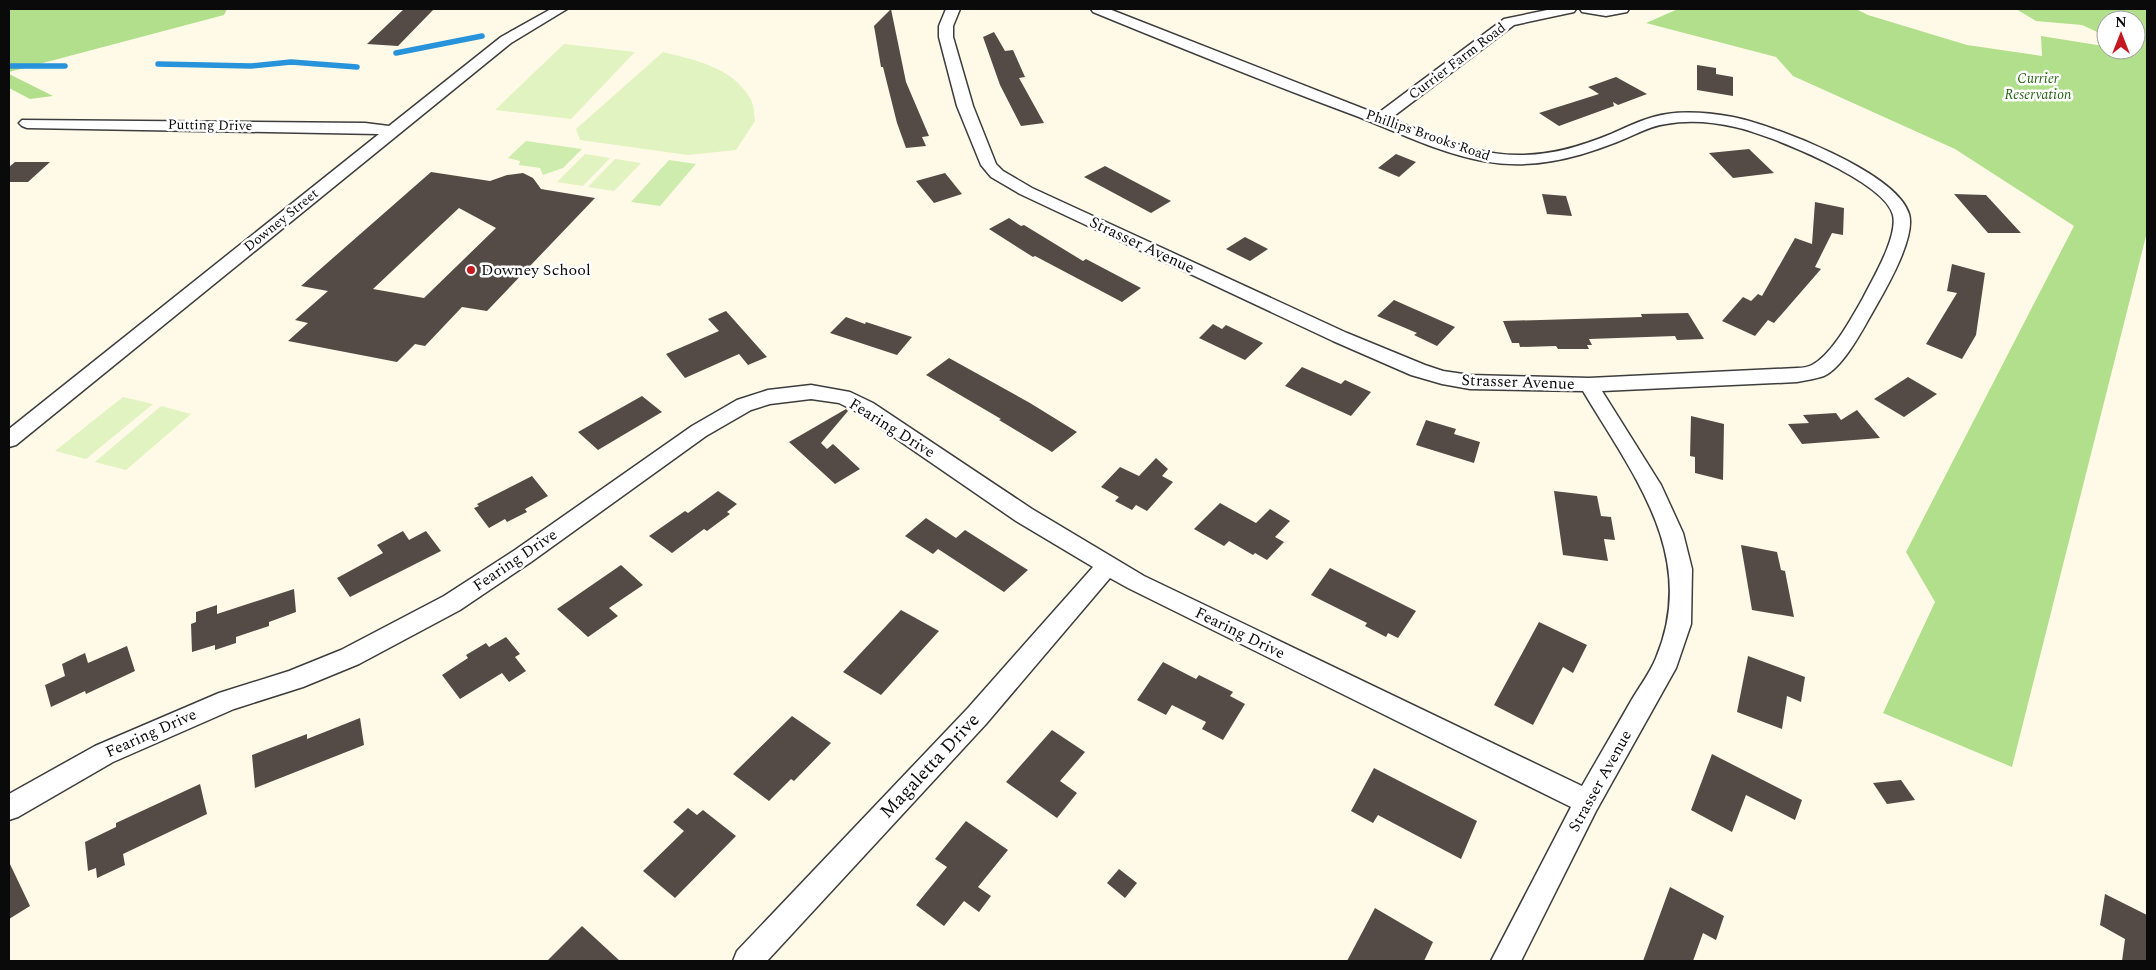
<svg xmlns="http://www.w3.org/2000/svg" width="2156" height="970" viewBox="0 0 2156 970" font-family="Spectral,serif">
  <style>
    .green { fill: #ceecae }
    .forest { fill: #b1df8b }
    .pitch { fill: #e1f3c0 }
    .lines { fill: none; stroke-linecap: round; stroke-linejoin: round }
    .stream { stroke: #2693da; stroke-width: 5.5 }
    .building { fill: #544b46; fill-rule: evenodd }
    .street-casing { stroke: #3d3d3d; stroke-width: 3 }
    .street { fill: #fff; fill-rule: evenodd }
    .poi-dot { fill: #c5171f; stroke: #fff; stroke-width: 2 }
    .labels { text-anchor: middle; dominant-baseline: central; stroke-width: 5; stroke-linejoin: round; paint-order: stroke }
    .far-street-label { font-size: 14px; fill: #0a0a0a; stroke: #fff }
    .far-park-label { font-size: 14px; font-style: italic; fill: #276616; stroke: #fff }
    .street-label { font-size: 16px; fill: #0a0a0a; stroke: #fff }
    .poi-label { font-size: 16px; fill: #0a0a0a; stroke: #fff; text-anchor: start }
    .near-street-label { font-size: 19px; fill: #0a0a0a; stroke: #fff }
  </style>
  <rect width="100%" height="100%" fill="#fffae7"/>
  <g class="green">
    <polygon points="526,141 582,149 563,168 543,175 540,168 519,165 520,161 508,158"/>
    <polygon points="669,160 696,164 660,206 631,202"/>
  </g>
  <g class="forest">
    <polygon points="9,9 227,9 224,15 9,72"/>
    <polygon points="1678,9 1856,9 1868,15 1967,45 2042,56 2041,36 2097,45 2106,44 2106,50 2136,50 2136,20 2106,20 2106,36 2082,25 2036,21 2016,9 2147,9 2147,232 2012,767 1883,713 1935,602 1906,552 2074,226 1955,149 1793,76 1776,57 1646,23"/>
    <polygon points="9,74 53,96 30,99 9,88"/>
  </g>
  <g class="pitch">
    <polygon points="564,44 635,52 571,119 495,110"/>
    <path d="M663,52C695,60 732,67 750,98C754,104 754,114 755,121L736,150L688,155L580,140L576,129Z"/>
    <polygon points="585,154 610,158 583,186 557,182"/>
    <polygon points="615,159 641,163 614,191 588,187"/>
    <polygon points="123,397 153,404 86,459 55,451"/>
    <polygon points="161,406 191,414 126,470 95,462"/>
  </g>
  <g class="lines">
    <g class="stream">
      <polyline points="396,53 482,36"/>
      <polyline points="158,64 251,66 291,62 357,67"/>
      <polyline points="9,66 65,66"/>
    </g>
  </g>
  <g class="building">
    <polygon points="404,9 434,9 398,46 367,44"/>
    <polygon points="891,9 906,82 929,136 922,137 926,146 906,148 897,123 883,67 881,67 874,26"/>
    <polygon points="994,32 1005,51 1013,50 1025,77 1019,78 1044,123 1021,126 1000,85 983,37"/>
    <polygon points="1697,65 1716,68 1716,74 1733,77 1733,96 1697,90"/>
    <polygon points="1616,77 1647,94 1618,105 1613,102 1614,106 1559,126 1539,113 1599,94 1588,87"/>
    <polygon points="1749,149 1774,173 1733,178 1709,153"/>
    <polygon points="1396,154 1416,162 1399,177 1378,168"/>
    <polygon points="15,162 50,162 28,182 9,182 9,167"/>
    <polygon points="1105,166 1171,201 1151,213 1084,177"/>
    <path d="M431,172L490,181L507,175L523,173L533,178L541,189L595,198L487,311L462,307L425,346L415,344L397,362L288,341L308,323L295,320L328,291L301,286ZM459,208L496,228L424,298L373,289Z"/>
    <polygon points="945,173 962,194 934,203 916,181"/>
    <polygon points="1542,194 1566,196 1572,216 1547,214"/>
    <polygon points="1954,194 1986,195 2021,233 1988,233"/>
    <polygon points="1815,202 1844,208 1843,235 1832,233 1815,267 1821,269 1774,323 1768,320 1755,336 1722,321 1743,297 1751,301 1758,294 1762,296 1795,238 1812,244"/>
    <polygon points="1009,218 1021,226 1024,225 1083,261 1086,259 1141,288 1122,302 1035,256 1033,257 989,229"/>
    <polygon points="1245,237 1268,249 1250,261 1226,249"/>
    <polygon points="1952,264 1985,273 1976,335 1962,359 1926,344 1957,293 1947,291"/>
    <polygon points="1394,300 1455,327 1437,346 1414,335 1417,333 1377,316"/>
    <polygon points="726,311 767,357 748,365 739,354 685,378 666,354 719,331 708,319"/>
    <polygon points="1688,313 1704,339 1677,340 1675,336 1589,339 1592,345 1587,345 1589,349 1558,349 1556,346 1520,347 1519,343 1512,343 1503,321 1642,317 1641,314"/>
    <polygon points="846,317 865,324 866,322 912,337 897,355 830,333"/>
    <polygon points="1213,324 1222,329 1226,325 1263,343 1245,360 1199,338"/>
    <polygon points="949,358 1030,403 1077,432 1052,452 999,420 1001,419 926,375"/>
    <polygon points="1302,367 1341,384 1345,380 1371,392 1351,416 1285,386"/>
    <polygon points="1908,377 1937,394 1904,417 1874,399"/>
    <polygon points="642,396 662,412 598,450 578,432"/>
    <polygon points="846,409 848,411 821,443 827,449 833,444 860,469 835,484 789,442"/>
    <polygon points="1857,410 1880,438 1802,444 1788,424 1809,423 1803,415 1836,413 1841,420"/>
    <polygon points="1691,416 1724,424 1723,480 1695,473 1695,457 1690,456"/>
    <polygon points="1426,420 1456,429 1454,434 1480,442 1474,463 1416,445"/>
    <polygon points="1156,458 1168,469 1162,476 1173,482 1147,511 1136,505 1132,510 1115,501 1119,497 1101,487 1120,467 1139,476"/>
    <polygon points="532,476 548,496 525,509 527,512 507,522 505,519 489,528 474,508 479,506 477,504"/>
    <polygon points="718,491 737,504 727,512 730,514 707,531 704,529 672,553 649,536 685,511 688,513"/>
    <polygon points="1554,491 1597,496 1601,516 1611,517 1615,540 1604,539 1608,561 1563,555"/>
    <polygon points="1220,503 1256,523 1270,509 1290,521 1275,537 1284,542 1267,560 1255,553 1253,555 1229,541 1224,546 1194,529"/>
    <polygon points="926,518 956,538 965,530 1028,570 1004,592 938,549 933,554 905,536"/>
    <polygon points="403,531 409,540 426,531 441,551 350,597 337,578 383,553 377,545"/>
    <polygon points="1741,545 1777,552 1781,570 1785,571 1794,617 1752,610"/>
    <polygon points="621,565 643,585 609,608 618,616 588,637 557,609"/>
    <polygon points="1330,568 1416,611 1398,638 1388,633 1386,637 1365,626 1367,623 1311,595"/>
    <polygon points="294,589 296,612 269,622 269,626 236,637 236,643 215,650 215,645 192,652 191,624 196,622 196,612 217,605 217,614"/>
    <polygon points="901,610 939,631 881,695 843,672"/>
    <polygon points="1539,622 1587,645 1573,673 1563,667 1533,725 1494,705"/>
    <polygon points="506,637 520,654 515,657 526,671 509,682 502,673 460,699 442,675 468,658 466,655 486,643 489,647"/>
    <polygon points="127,646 135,671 86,694 85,691 51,707 45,685 65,676 62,664 85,653 88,663"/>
    <polygon points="1748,656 1805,677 1801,702 1787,696 1782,729 1737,712"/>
    <polygon points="1163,662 1196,679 1199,675 1233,692 1230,696 1245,704 1223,740 1202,729 1206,722 1172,705 1166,715 1137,700"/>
    <polygon points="792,716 831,743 794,781 791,779 769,801 733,774"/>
    <polygon points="360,718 364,745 255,788 252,755 307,734 307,739"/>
    <polygon points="1052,730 1085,752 1060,781 1077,793 1057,818 1006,782"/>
    <polygon points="1712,754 1802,800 1795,820 1746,795 1732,832 1691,810"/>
    <polygon points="1374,768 1477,821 1461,859 1378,815 1373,823 1351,811"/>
    <polygon points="1901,780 1915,800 1887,804 1873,783"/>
    <polygon points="200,784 207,814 123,854 125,865 97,878 96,868 88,871 85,842 116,827 116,823"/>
    <polygon points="688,808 697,815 703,810 736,836 675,898 643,871 684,831 673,822"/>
    <polygon points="966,821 1008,850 978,887 991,896 979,912 964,901 944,926 916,905 947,867 935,859"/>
    <polygon points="9,862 30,906 9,919"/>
    <polygon points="1119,869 1137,883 1125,898 1107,883"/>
    <polygon points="1670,887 1724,916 1716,940 1703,933 1693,961 1643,961"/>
    <polygon points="2105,894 2147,915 2147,961 2122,961 2125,939 2100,925"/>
    <polygon points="1375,908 1433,942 1424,961 1347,961"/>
    <polygon points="582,926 620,961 547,961"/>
  </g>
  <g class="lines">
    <g class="street-casing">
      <g id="street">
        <polygon points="551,9 567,9 511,43 16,445 9,447 9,429 379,134 27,128 22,126 19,123 22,120 365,123 389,126 501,37"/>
        <path d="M946,9H960L953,26V37L973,106L996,164L1003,171L1032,188L1347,333L1425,365L1443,371L1470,375L1589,378L1797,368C1802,368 1808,367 1812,365C1832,355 1852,317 1863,298C1873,278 1898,237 1893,215C1885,181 1768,134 1735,127C1713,122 1689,120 1666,124C1649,126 1633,136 1617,142C1574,159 1530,170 1483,161C1440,153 1399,133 1359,117C1269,84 1181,48 1093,12L1091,9H1109L1377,114L1504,19L1552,9H1576L1574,12L1514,25L1390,119C1432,134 1475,156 1521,155C1553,155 1582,146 1611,134C1629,126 1647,117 1667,114C1688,111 1711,113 1733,117C1773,125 1897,172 1909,214C1916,237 1887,287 1875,308C1864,327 1844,367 1824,376C1815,379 1806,380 1797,382L1602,391L1661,485L1683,533L1692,569L1691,624L1676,668L1596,811L1521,961H1491L1571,807L1128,588L1110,578L986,724L767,961H733L737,951L968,708L1093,567L1016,521L859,413L839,403L811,399L770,404L751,410L706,436L531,562L460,610L359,664L303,687L234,709L113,762L18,817L9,820V794L95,746L219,693L289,671L341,650L444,596L515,550L692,426L737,400L768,390L811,385L850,392L873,403L1032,509L1144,576L1582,786C1598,758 1615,729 1631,701C1639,687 1650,673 1656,658C1699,556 1633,475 1583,391L1470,389L1442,384L1411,375L1333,341L1020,194L991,177L981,165L957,106L939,37V26Z"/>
        <polygon points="1580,9 1629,9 1627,12 1606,16 1582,12"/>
      </g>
    </g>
    <use href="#street" class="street"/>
  </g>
  <circle class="poi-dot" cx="471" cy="270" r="5"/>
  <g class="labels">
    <g class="far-street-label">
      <text transform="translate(1457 61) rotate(-37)">Currier Farm Road</text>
      <text transform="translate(210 125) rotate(1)">Putting Drive</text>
      <text transform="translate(1428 135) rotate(19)">Phillips Brooks Road</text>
      <text transform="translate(281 220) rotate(-39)">Downey Street</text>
    </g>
    <g class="far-park-label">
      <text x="2038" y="78">Currier<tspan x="2038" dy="16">Reservation</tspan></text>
    </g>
    <g class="street-label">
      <text transform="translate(1142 245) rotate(25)">Strasser Avenue</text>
      <text transform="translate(1518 382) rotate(2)">Strasser Avenue</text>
      <text transform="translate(892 428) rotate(32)">Fearing Drive</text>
      <text transform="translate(515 560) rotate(-34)">Fearing Drive</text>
      <text transform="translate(1240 633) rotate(26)">Fearing Drive</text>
      <text transform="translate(151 733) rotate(-24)">Fearing Drive</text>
      <text transform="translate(1600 781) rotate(-61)">Strasser Avenue</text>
    </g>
    <g class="poi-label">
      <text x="481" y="270">Downey School</text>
    </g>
    <g class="near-street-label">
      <text transform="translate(930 766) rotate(-47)">Magaletta Drive</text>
    </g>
  </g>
  <rect width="2156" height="970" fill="none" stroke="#0a0a0a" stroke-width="20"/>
  <g transform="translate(2121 35)"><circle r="24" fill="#ffffff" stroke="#9d9d9d"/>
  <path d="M0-4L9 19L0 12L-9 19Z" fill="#c5171f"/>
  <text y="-8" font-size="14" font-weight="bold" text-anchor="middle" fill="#0a0a0a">N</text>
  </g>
</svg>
